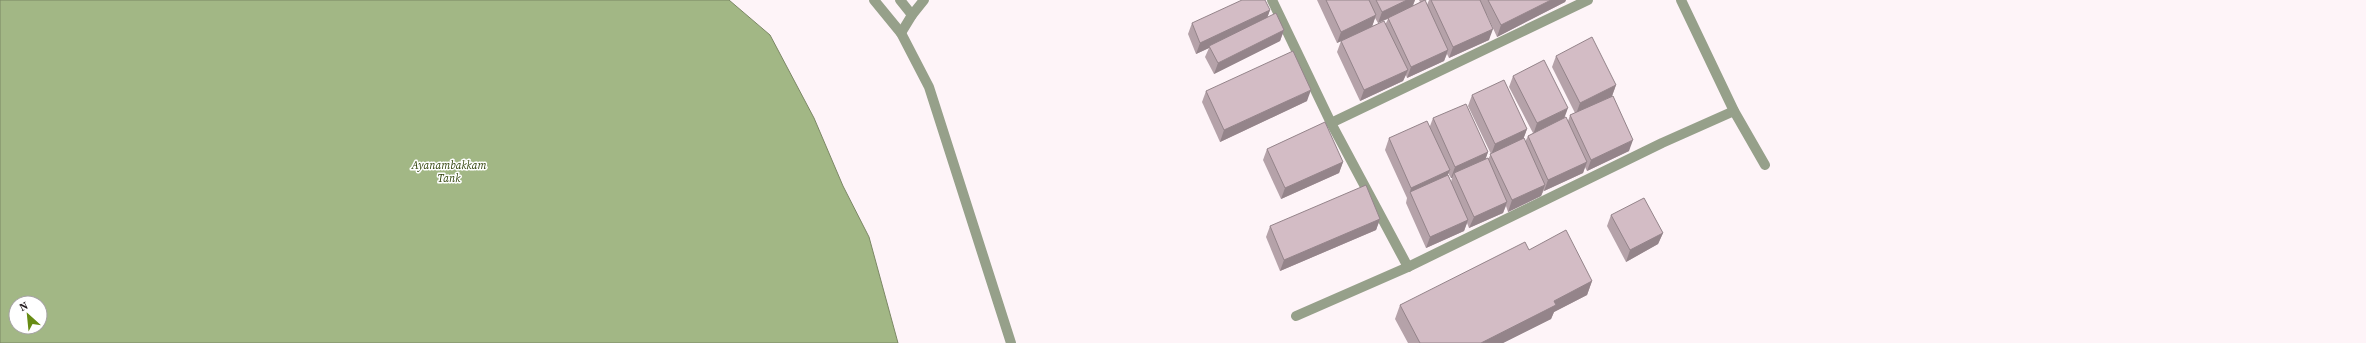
<svg xmlns="http://www.w3.org/2000/svg" width="2366" height="343" viewBox="0 0 2366 343" font-family="'Source Serif 4',serif">
  <style>
    .water { fill: #a2b785; stroke: #7b8765; fill-rule: evenodd }
    .lines { fill: none; stroke-linecap: round; stroke-linejoin: round }
    .minor { stroke: #96a08a; stroke-width: 10 }
    .wall { fill: #b5a2a9; fill-rule: evenodd }
    .shaded-wall { fill: #94848a }
    .building { fill: #d3bcc5; stroke: #94848a }
    .labels { text-anchor: middle; dominant-baseline: central; stroke-width: 3; stroke-linejoin: round; paint-order: stroke }
    .water-label { font-size: 11px; font-style: italic; fill: #2e4007; stroke: #fff }
  </style>
  <rect width="100%" height="100%" fill="#fef4f8"/>
  <path class="water" d="M0,0H729L770,35L814,118L843,186L869,237L898,343H0ZM16,303H40V327H16Z"/>
  <g class="lines">
    <g class="minor">
      <polyline points="874,0 901,33 929,87 1011,343"/>
      <polyline points="900,0 912,15"/>
      <polyline points="1272,0 1331,123 1408,267 1296,316"/>
      <polyline points="1681,0 1734,111 1765,165"/>
      <polyline points="901,33 912,15 924,0"/>
      <polyline points="1331,123 1588,0"/>
      <polyline points="1408,267 1662,143 1734,111"/>
    </g>
  </g>
  <g class="wall">
    <path d="M1317,0H1415L1413,6L1420,2L1419,0H1427L1425,1L1427,5L1429,0H1566L1565,2L1497,37L1487,15L1489,40L1449,58L1447,54L1444,61L1407,78L1406,75L1403,81L1360,101L1337,52L1341,41L1337,43ZM1375,18L1378,23L1388,19L1386,23L1372,26Z"/>
    <polygon points="1270,10 1267,18 1284,30 1280,41 1214,74 1205,57 1209,48 1196,54 1188,34 1192,23"/>
    <path d="M1556,56L1616,85L1612,96L1629,151L1587,171L1585,167L1583,173L1544,191V190L1541,196L1508,212L1506,206L1503,213L1469,228L1467,223L1464,231L1426,248L1406,203L1407,198L1385,150L1389,138L1430,126L1433,118L1488,152L1485,159H1488L1491,154L1468,106L1472,95L1527,129L1523,139L1525,142L1528,136L1533,133L1509,87L1513,76L1568,121L1570,115L1575,113L1552,67ZM1448,173L1451,178H1452L1451,182L1448,175Z"/>
    <polygon points="1206,91 1307,101 1220,142 1202,102"/>
    <polygon points="1267,149 1343,162 1339,173 1281,199 1263,160"/>
    <polygon points="1611,215 1663,233 1658,244 1626,262 1607,226"/>
    <polygon points="1380,219 1376,230 1280,271 1266,237 1270,226"/>
    <polygon points="1529,250 1592,281 1587,295 1554,312 1551,319 1503,343 1408,343 1395,319 1400,305"/>
  </g>
  <g class="shaded-wall">
    <polygon points="1407,0 1415,0 1412,7 1378,23 1382,12"/>
    <polygon points="1551,0 1566,0 1565,2 1497,37 1501,25"/>
    <polygon points="1270,10 1266,21 1209,46 1209,48 1196,54 1200,43"/>
    <polygon points="1376,15 1372,27 1337,43 1341,32"/>
    <polygon points="1493,29 1489,40 1449,58 1453,47"/>
    <polygon points="1284,30 1280,41 1214,74 1218,63"/>
    <polygon points="1448,50 1444,61 1407,78 1411,67"/>
    <polygon points="1408,70 1403,81 1360,101 1364,90"/>
    <polygon points="1616,85 1612,96 1576,114 1580,103"/>
    <polygon points="1311,90 1307,101 1220,142 1224,130"/>
    <polygon points="1568,108 1564,119 1533,135 1537,123"/>
    <polygon points="1527,129 1523,140 1491,155 1495,144"/>
    <polygon points="1633,140 1629,151 1587,171 1591,160"/>
    <polygon points="1488,152 1484,164 1454,173 1452,178 1451,178 1455,167"/>
    <polygon points="1343,162 1339,173 1281,199 1285,188"/>
    <polygon points="1587,162 1583,173 1544,191 1548,180"/>
    <polygon points="1450,170 1445,181 1410,192 1411,188"/>
    <polygon points="1545,185 1541,196 1508,212 1512,200"/>
    <polygon points="1507,202 1503,213 1469,228 1474,217"/>
    <polygon points="1380,219 1376,230 1280,271 1284,260"/>
    <polygon points="1468,220 1464,231 1426,248 1430,237"/>
    <polygon points="1663,233 1658,244 1626,262 1630,250"/>
    <polygon points="1592,281 1587,295 1554,312 1551,319 1503,343 1481,343 1554,301"/>
  </g>
  <g class="building">
    <polygon points="1242,0 1265,0 1270,10 1200,43 1192,23"/>
    <polygon points="1326,0 1369,0 1376,15 1341,32"/>
    <polygon points="1376,0 1407,0 1382,12"/>
    <polygon points="1425,0 1448,50 1411,67 1388,18"/>
    <polygon points="1431,0 1480,0 1493,29 1453,47"/>
    <polygon points="1488,0 1551,0 1501,25"/>
    <polygon points="1276,13 1284,30 1218,63 1209,46"/>
    <polygon points="1384,21 1408,70 1364,90 1341,41"/>
    <polygon points="1592,37 1616,85 1580,103 1556,56"/>
    <polygon points="1293,51 1311,90 1224,130 1206,91"/>
    <polygon points="1544,60 1568,108 1537,123 1513,76"/>
    <polygon points="1504,80 1527,129 1495,144 1472,95"/>
    <polygon points="1613,96 1633,140 1591,160 1570,115"/>
    <polygon points="1466,104 1488,152 1455,167 1433,118"/>
    <polygon points="1566,117 1587,162 1548,180 1528,136"/>
    <polygon points="1427,121 1450,170 1411,188 1389,138"/>
    <polygon points="1325,122 1343,162 1285,188 1267,149"/>
    <polygon points="1524,138 1545,185 1512,200 1490,154"/>
    <polygon points="1488,158 1507,202 1474,217 1454,173"/>
    <polygon points="1448,175 1468,220 1430,237 1410,192"/>
    <polygon points="1366,185 1380,219 1284,260 1270,226"/>
    <polygon points="1644,198 1663,233 1630,250 1611,215"/>
    <polygon points="1566,230 1592,281 1554,301 1556,305 1481,343 1420,343 1400,305 1525,242 1529,250"/>
  </g>
  <g class="labels">
    <g class="water-label">
      <text x="449" y="165">Ayanambakkam<tspan x="449" dy="13">Tank</tspan></text>
    </g>
  </g>
  <g transform="translate(28 315) rotate(333)"><circle r="19" fill="#ffffff" stroke="#a5a2a3"/>
  <path d="M0-3L7 15L0 10L-7 15Z" fill="#678c14"/>
  <text y="-6" font-size="11" font-weight="bold" text-anchor="middle" fill="#1f171a">N</text>
  </g>
</svg>
